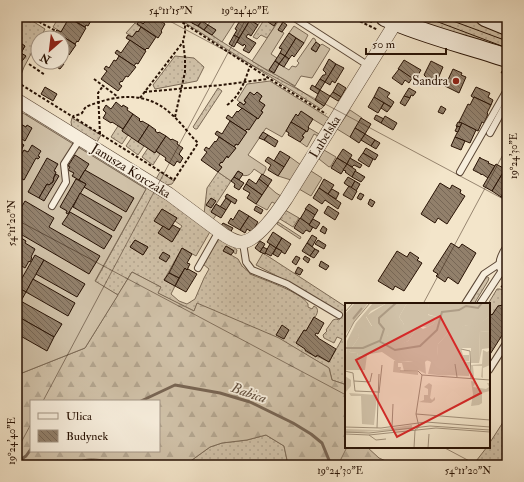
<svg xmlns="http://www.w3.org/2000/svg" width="524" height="482" viewBox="0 0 524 482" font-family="'IM FELL Double Pica',serif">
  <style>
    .grass { fill: url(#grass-dots); stroke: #7c6a56; fill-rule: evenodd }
    .forest { fill: url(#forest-firs); stroke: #7c6a56; fill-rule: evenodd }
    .garden { fill: #d0c1a8; stroke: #7c6a56 }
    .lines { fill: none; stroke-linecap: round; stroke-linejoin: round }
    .stream { stroke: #786553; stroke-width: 3 }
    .building { fill: url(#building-back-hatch); stroke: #281204 }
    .lane-casing { stroke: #5b4736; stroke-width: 8 }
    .street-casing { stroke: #5b4736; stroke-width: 14 }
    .secondary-casing { stroke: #281204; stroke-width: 20 }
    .path { stroke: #281204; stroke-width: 2; stroke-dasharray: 3 2; stroke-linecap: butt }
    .lane { stroke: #f7eedd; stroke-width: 6 }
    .street { stroke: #f7eedd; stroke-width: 13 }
    .secondary { stroke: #f7eedd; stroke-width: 18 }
    .tram { stroke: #281204; stroke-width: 1 }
    .ticks { fill: none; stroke: #281204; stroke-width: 1; stroke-opacity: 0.45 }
    .poi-dot { fill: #8f2418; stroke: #f7eedd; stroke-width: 1.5 }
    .labels { text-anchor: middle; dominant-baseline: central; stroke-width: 3.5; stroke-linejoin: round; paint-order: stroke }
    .poi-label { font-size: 13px; fill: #281204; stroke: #f7eedd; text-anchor: end }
    .street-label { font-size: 13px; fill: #281204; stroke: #f7eedd }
    .water-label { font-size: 14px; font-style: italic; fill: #64513f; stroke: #f7eedd }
    .inset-river { fill: none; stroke: #ae9d87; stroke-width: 2 }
    .inset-road { fill: none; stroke: #a2917b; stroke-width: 1 }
    .view { fill: #d62828; fill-opacity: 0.15; stroke: #d62828; stroke-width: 2 }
    .inset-edge { fill: none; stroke: #281204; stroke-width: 2 }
    .neatline { fill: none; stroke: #281204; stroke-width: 1.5 }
    .ticks-label { font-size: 10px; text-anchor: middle; fill: #281204 }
  </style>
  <defs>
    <pattern id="grass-dots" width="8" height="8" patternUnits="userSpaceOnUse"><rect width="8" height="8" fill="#d0c1a8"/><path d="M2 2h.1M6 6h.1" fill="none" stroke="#b3a58f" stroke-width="1.8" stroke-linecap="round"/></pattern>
    <pattern id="forest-firs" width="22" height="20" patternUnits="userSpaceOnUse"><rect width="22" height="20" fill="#d0c1a8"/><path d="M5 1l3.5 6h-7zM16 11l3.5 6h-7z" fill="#b3a58f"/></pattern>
    <pattern id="building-back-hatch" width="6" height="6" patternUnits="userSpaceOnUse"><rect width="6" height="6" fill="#92806b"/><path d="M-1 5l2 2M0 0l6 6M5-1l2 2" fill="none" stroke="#776756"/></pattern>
  </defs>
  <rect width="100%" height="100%" fill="#f3e5ca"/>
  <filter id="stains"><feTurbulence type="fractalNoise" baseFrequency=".005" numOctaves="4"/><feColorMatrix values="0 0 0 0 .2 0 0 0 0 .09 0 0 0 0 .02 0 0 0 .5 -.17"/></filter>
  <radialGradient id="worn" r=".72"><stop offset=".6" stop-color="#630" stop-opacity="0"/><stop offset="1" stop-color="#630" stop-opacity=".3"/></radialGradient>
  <g class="grass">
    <polygon points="17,17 26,17 45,29 40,38 38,38 38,41 24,67 19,80 17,79 17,62 19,59 22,61 26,56 21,53 25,46 19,42 20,40 17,39"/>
    <polygon points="59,17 66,17 69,19 61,32 53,27"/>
    <polygon points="176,17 183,17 268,71 277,75 324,106 321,109"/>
    <polygon points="266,17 281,17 267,38 261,35 257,39 253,37"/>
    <polygon points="425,17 464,17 507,35 507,52 421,22"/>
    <polygon points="135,23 141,27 138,32 136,31 133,37 126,33"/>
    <polygon points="175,56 194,58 204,67 197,81 155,89 153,85"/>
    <polygon points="218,88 222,91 197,129 195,129 193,127"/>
    <polygon points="29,112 74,140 72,144 26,115"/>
    <polygon points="72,118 101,135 97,142 72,127 71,122"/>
    <polygon points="118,126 123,129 122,131 128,135 122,144 111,137"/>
    <polygon points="132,137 144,146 138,155 126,146"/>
    <path d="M81,144L147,186L211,230L196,256L182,248L164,280L175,286L171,294L179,301L187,304L195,299L204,278L209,269L203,264L220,237L237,250L236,254L233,252V250L226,246L224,251L238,259L242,266L250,273V274C264,280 301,292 308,304V307L312,309L314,306C319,308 318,313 315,317H314L306,331L304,330L296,343L306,349L305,351L316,357L317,356L329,362L342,339L337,337L334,343L324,338L323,335L327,331L326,330L333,320L336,319L339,320L342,314L288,282L256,265L263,253L346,307V380L344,384L332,380L329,368L279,339L197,304L194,311L157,293L160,287L132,272L118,295L95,282L146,189L79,148ZM162,209L177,218L175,221L182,226L172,242L159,233L163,226L155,221ZM135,240L148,247L143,255L130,247Z"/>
    <polygon points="148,148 154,153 156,151 160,154 153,165 142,157"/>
    <polygon points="160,172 174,181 172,184 166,185 156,179"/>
    <polygon points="218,172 231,181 211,212 216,215 212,221 204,214 207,188"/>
    <polygon points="285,210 299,218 293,227 280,219"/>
    <polygon points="278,222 301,237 300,239 277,224"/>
    <polygon points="486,276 489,278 488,281 474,304 469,304"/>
    <polygon points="497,289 500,289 507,292 507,307 503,305 498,306 492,315 489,313 489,304 488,304"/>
    <polygon points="507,416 507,465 473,465 487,447 489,447 489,444"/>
    <polygon points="266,435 284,446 287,460 290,465 185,465 210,447 222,443 247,440"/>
    <polygon points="96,459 119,463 121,465 74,465 79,461"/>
  </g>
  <path class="forest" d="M132,272L161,287L158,293L194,311L197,303L279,338L329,368L332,380L344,384L346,388V447H367L379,458L395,465H290L287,460L284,446L266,435L247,440L222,443L210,447L185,465H121L119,463C105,461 86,454 74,465H65L57,460L52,465H17V375L85,348ZM31,401H159V451H31Z"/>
  <g class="garden">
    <polygon points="213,17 238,17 222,42 212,35 216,30 208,25"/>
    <polygon points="245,17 263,17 258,25"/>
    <path d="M281,17L284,19L283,22L278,30L284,33L271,54L277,58L269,70L274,73L279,64L289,70L292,66L296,67L299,63L297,61L313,38L315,39L316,42L312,50L316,52L320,45H321L322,44L330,49L312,78L301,76L295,86C281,77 266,70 252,61Z"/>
    <polygon points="294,26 308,35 304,43 289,33"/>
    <path d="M270,81L329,118L324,126L301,112L298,116L296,115L282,137L266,128L248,155L266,167V169L263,175L254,169C251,174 248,177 242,175L243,174L238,171L231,181L218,172L222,167L219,165L221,162L222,163L227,156L228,157L232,153L236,148L234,147L236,144L238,145L246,132L245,131L257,118L258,119L262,113L261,111L265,105L259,101L262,96L257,92L254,95L250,93L244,100L246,102L244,105L237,100L247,84Z"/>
    <polygon points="350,110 362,118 350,137 337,129"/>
    <polygon points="23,113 146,189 95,281 118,295 85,348 17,375 17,114"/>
    <polygon points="309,128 319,134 318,136 314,134 307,147 300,142 304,137 302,136 306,131 307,132"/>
    <polygon points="324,150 336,157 331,166 329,167 319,159"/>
    <polygon points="290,157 301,165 291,180 278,176"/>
    <polygon points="311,171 322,178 311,196 299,189"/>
    <polygon points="268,186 276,193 281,196 276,204 272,202 267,210 256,204"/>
  </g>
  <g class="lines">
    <g class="stream">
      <polyline points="141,401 175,385 220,393 250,402 293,423 311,434 322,443 331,465"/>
      <polyline points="17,462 26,456 31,449"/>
    </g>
  </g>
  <g class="building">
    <polygon points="68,17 93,17 88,26 86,25 85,27"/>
    <polygon points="146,17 161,17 159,20 165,24 161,31 162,32 158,38 137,24 139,21 143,24 146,21 144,20"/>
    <polygon points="185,17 195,17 192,23 185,18"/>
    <polygon points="195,17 202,21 198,26 192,23"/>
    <polygon points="242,17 245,17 250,20 239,38 234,35 237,30 235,29"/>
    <polygon points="69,18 86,28 78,42 77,41 75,44 55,32 57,30 61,32"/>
    <polygon points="271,18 277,21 274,26 268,22"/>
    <polygon points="250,20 258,25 251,36 248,34 246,37 256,43 249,53 243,50 246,46 244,44 243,46 237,42"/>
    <polygon points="202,21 208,25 204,30 198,26"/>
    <polygon points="283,22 287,25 282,32 278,30"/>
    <polygon points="208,25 216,30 212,35 204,30"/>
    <polygon points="141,27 156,37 148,49 147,48 145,50 126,38 128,35 132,37 137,31 138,32"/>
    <polygon points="289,33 296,38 285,56 280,53 282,49 279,48"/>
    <polygon points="59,34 76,45 69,55 68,54 64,60 62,59 62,38 57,38"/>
    <polygon points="234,35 239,38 234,47 229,44"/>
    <polygon points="296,38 304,43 294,57 292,55 289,59 285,56"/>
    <polygon points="17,39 20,40 19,42 25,46 21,53 26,56 22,61 19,59 17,62"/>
    <polygon points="130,40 146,51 138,64 136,63 134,66 115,53 117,50 121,53"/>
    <polygon points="316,42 320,45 316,52 311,49"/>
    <polygon points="280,53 285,56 279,64 275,61"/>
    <polygon points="119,56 136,67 128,77 126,76 122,82 121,81 119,84 122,86 118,91 101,79 107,71 104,69 106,66 109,68 114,60 116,61"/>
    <polygon points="285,56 289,59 284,67 279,64"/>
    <polygon points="329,59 336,64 325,82 320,79 323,75 325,75 326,73 323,70"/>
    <polygon points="404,60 421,70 415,80 398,69"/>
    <polygon points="275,61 279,64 274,73 269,70"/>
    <polygon points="431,61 443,67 437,81 429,80 424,75"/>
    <polygon points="48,62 60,62 64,64 60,69"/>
    <polygon points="336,64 344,68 335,83 332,81 330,85 325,82"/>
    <polygon points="399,69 412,78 409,83 405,80 402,85 392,78"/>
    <polygon points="453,69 462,73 461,75 466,77 459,93 445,86"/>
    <polygon points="320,79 325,82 320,90 315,87"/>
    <polygon points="338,83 346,88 341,97 333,92"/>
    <polygon points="312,85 320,90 318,94 310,89"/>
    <polygon points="45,87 57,94 53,101 41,94"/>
    <polygon points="379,87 390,93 387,97 394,102 391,107 374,97"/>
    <polygon points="476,87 490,93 488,97 493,100 491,105 474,97 474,98 471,96"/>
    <polygon points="409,88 416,92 413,96 411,95 410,98 404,96"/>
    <polygon points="320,90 330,96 324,106 315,100"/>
    <polygon points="250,92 254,95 257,92 262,96 259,101 265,105 261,111 263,112 258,119 237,105 240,102 244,105 246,102 244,101"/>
    <polygon points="333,92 341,97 338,101 330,96"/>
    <polygon points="404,96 410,98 405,106 400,103"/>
    <polygon points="374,97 384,103 378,113 368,107"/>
    <polygon points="474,97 491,105 487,113 488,114 484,123 482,122 478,131 459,122 468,104 470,105"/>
    <polygon points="116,102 122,107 123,105 128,108 127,110 133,114 123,129 112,122 111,123 103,118 106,113 103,110 106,105 111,109"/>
    <polygon points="384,103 391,107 387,112 381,108"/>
    <polygon points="441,106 446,109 443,114 438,112"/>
    <polygon points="242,108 257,118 249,130 247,129 245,131 226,118 228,115 232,118 237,111 238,112"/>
    <polygon points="301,111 313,119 308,127 309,128 307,132 291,122 296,114 298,116"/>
    <polygon points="133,114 140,119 139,120 141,122 142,121 149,125 138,142 122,131"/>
    <polygon points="376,115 384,119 381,123 374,119"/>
    <polygon points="385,116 397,123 393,130 381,123"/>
    <polygon points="361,118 371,124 365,134 355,128"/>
    <polygon points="230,121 247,132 238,145 236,144 234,147 215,134 217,131 222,134"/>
    <polygon points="17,122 26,127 27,125 32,128 25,141 17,136"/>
    <polygon points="291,122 306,131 302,136 304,137 300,142 288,135 289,133 286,131"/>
    <polygon points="458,122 462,123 460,127 457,126 457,127 456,126"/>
    <polygon points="462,123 476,130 470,143 455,137"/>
    <polygon points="149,125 156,130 155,131 158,133 159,132 166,136 155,153 138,142"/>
    <polygon points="457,127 457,126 460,127 458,132 455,131"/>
    <polygon points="355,128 365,134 359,143 350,137"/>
    <polygon points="263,132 268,135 264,140 259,138"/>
    <polygon points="365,134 375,140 371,146 361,140"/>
    <polygon points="268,135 278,141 275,147 264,140"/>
    <polygon points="166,136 171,140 172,139 178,142 177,144 183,148 179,154 183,158 180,163 177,161 174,166 165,160 166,158 156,151"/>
    <polygon points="219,137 236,148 228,158 227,156 222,163 221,162 219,165 222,167 218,172 201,160 207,152 204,150 206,147 209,149 215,141 216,142"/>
    <polygon points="455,137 465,141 461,150 451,146"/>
    <polygon points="375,140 380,143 376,149 371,146"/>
    <polygon points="18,141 24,145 21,150 19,149 17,152 17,143"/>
    <polygon points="32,145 41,151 38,156 40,157 38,159 36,158 24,180 17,176 17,162 24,150 28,152"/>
    <polygon points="366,148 378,155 375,160 363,153"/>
    <polygon points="343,149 352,155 347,164 337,158"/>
    <polygon points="280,151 290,157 284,167 274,161"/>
    <polygon points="363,153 373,159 369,167 358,160"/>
    <polygon points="75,155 89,164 79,180 72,176 74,173 68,170 70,167 68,166"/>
    <polygon points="268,157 284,167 278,176 268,170 271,165 265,161"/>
    <polygon points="480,157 480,158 489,162 488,163 495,166 488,178 482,174 481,175 481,174 473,170"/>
    <polygon points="47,158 58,164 54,171 56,172 54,177 53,182 49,185 47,184 39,198 28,192"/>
    <polygon points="337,158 347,164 341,174 331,168"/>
    <polygon points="350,158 362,165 360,168 354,165 352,167 347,164"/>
    <polygon points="347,164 356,170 352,177 345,172 346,171 343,170"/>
    <polygon points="496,164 505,169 492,191 483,186"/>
    <polygon points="85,170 134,198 126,212 84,187 86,184 79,180"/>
    <polygon points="238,171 243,174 239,180 234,177"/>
    <polygon points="355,171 365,177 361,182 352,177"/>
    <polygon points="504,171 507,173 507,186 501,197 492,191"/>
    <polygon points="56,174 59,176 44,201 39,198 47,184 49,185 53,182 54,177"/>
    <polygon points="262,174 272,180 268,186 259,179"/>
    <polygon points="234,177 244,183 239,190 234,187 235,184 231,181"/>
    <polygon points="348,177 355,181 351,188 344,183"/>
    <polygon points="76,179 86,184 68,214 66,213 67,211 60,207"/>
    <polygon points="249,179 256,184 259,179 268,186 262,195 246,184"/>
    <polygon points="324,179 334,185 328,194 319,188"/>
    <polygon points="355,181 360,184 356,191 351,188"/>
    <polygon points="440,183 450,189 452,185 461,190 460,193 465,196 447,224 438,218 435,223 421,214"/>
    <polygon points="246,184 262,195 256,204 247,198 250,193 243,189"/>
    <polygon points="349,186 357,191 352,200 343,195"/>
    <polygon points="507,186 507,200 501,197"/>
    <polygon points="319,188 341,203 338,209 325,200 322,204 313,198"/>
    <polygon points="332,189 339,193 336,199 328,194"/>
    <polygon points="80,193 122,217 114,231 73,207"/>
    <polygon points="360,193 364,195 361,200 357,198"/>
    <polygon points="227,194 237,200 235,204 225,197"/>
    <polygon points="211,198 216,201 211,208 206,205"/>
    <polygon points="226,198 231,202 226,210 220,207"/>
    <polygon points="370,199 375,202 372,207 368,204"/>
    <polygon points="25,201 54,218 49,227 100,256 89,274 17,232 17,215"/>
    <polygon points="216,204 226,210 221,218 211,212"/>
    <polygon points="309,204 318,210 315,215 305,209"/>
    <polygon points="256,206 263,210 261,214 254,210"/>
    <polygon points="328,206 339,213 335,220 324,213"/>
    <polygon points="162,209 177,218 169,230 154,221"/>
    <polygon points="306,209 315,215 309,225 300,219"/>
    <polygon points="239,210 249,216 240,230 228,223 231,218 233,220"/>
    <polygon points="70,212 112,236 104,249 62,224"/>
    <polygon points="249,216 258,222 252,232 247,229 245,233 240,230"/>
    <polygon points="300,218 313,227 310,232 306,230 303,234 294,228"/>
    <polygon points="313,219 320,223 316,229 309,225"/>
    <polygon points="223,223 233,228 230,233 220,227"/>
    <polygon points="173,225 180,229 172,242 158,233 163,226 169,230"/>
    <polygon points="323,226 327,229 325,234 320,231"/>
    <polygon points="273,232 282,238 276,248 267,242"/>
    <polygon points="312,235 317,238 312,247 307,243"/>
    <polygon points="18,236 26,241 25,243 35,249 31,257 32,258 30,262 29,261 25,268 17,263"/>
    <polygon points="282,238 291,244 285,254 276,248"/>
    <polygon points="135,240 148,247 143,255 130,247"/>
    <polygon points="318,240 326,245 324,249 315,244"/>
    <polygon points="260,241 265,244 260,252 255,248"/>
    <polygon points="307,243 315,249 310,256 302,251"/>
    <polygon points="451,243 459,248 462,244 476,253 458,284 448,277 445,282 436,276 438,274 433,271"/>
    <polygon points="270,244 276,248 271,256 265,253"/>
    <polygon points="226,246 234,251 231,255 223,251"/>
    <polygon points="263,247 267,249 265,254 260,252"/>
    <polygon points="182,248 192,254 187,263 190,264 187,270 185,268 179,278 169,273"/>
    <polygon points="276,248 282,251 278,257 273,254"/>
    <polygon points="315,249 319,251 314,258 310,256"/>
    <polygon points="397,251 407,257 410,252 419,258 417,260 422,263 404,291 395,286 393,290 378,281"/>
    <polygon points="163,252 170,256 166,262 159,258"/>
    <polygon points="35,255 44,260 26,292 17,287"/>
    <polygon points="296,256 300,258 296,265 292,262"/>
    <polygon points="305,256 310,259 308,263 303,259"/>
    <polygon points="44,260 85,284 77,297 36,274"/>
    <polygon points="321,261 329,266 326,270 319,266"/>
    <polygon points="298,267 303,270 300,275 295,273"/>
    <polygon points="185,268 187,270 188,269 197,274 186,292 175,286"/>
    <polygon points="169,273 179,278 175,286 164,280"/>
    <polygon points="33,279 75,303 68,316 26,292"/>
    <polygon points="17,287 26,292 21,301 17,299"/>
    <polygon points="17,299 62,324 54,337 17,316"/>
    <polygon points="503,305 507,307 507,329 506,329 489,356 489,313 492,315 498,306"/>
    <polygon points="17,316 54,337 47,351 17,334"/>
    <polygon points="314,317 324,323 318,334 316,333 315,335 318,337 318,338 336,349 329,362 317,355 316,357 305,350 305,349 296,343 304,330 306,331"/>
    <polygon points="282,325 289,330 284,339 276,335"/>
  </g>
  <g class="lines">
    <g class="lane-casing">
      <g id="lane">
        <polyline points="293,17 369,66"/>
        <polyline points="490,133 507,102"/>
        <polyline points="460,172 507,90"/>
        <polyline points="52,206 66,182 64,164 80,139"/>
        <polyline points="243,243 246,262 252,270 287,284 339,315"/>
        <path d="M507,246C502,253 496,264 502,272C503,274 505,276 507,277"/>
        <polyline points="198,268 219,231"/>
        <polyline points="465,304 484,274 499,264"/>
        <polyline points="480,304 501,272"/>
        <polyline points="489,370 505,345 507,343"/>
      </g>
    </g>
    <g class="street-casing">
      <path id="street" d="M17,100L169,194L224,235C229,238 235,242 241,242C256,243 278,211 286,199L396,22"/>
    </g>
    <g class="secondary-casing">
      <g id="secondary">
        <path d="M385,17C424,35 466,44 507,58"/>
        <polyline points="485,17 507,26"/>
      </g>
    </g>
    <g class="path">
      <polyline points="30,17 56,31"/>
      <polyline points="174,17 270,79 326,114"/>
      <polyline points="351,17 378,30"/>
      <polyline points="360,17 372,22"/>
      <polyline points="29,64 45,75"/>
      <polyline points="501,72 507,74"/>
      <polyline points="94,79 118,97"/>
      <path d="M17,82L174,180L198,143C188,133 180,121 169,112C145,91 115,95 88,106C84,108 84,110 82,113C80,115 76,115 73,116"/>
      <polyline points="144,92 221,85 268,79"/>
      <polyline points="140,98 183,42"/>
      <path d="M227,105C240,96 245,81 250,66"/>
      <polyline points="175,117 185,72 185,58 183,41 185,33 185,24"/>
      <polyline points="100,134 98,93 103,86"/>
      <polyline points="501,286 507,290"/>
    </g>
    <use href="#lane" class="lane"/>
    <use href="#street" class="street"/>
    <use href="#secondary" class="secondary"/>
    <g class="tram">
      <polyline points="425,17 507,48"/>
      <polyline points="442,17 507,41"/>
    </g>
  </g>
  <path class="ticks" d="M162,17L507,201M17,220L346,395M423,304L507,147M43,401L247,17M443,447L477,465M17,450L31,424M338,465L347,447"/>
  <circle class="poi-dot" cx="456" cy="81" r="4"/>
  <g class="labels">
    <g class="poi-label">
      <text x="448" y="81">Sandra</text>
    </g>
    <g class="street-label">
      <text transform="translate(325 137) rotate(-58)">Lubelska</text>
      <text transform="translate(131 171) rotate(32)">Janusza Korczaka</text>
    </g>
    <g class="water-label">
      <text transform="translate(249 393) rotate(19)">Babica</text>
    </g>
  </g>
  <g transform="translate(345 303)">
    <rect width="145" height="145" fill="#f3e5ca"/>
    <path d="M10,0H23L0,32V11ZM28,0H42L26,8L21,14L27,24H13L14,34L4,49L12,50L13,53L22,52L20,67H0L2,38L11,20ZM62,0H84L83,12L92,14L88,21L82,24L73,23L63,38L53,43L43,37L42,33L44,29L59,21L54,14ZM135,28L145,29V45L137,46L134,60ZM138,47L142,49L145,47V62L138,65V75L136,74L137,63H128L129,73L127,75L126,62L137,61ZM92,53H97V72L111,74L83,71L86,59L82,57L80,59L81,71L73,67L59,68L57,60H53V64H56L55,69H73V72L48,69L49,58L63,59L79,56L92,57ZM0,73L6,77V83L0,90ZM126,78L131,79L128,84L141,86L144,84L142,80H145V88L137,90V100L134,102L126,103L128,91ZM4,90L32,92L29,122L17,121L16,93H6ZM67,122V126L0,130V126L33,127Z" fill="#d0c1a8"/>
    <path d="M42,0H62L54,14L59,21L55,26L45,29L42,33L53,42L63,38L73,23L78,26L88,21L92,14L82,11L84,0H145V13L127,26L122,22L104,29L93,41L92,57L52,59L37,49L13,53L12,50L4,49L14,34L12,26L17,19L20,20L21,24L27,23L21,13Z" fill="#d0c1a8"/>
    <path d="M145,13V29L135,28L134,60H126V45H116L118,52H124V58H116L125,59L124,73L97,72V53H92L93,41L107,26L122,22L127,23V25ZM84,80L87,82L85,95L87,97L90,94V97L86,100L74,99L79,97V92H83V86L79,84Z" fill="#d0c1a8"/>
    <path class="inset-river" d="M8,16L17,5M35,38L39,26L34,20V15L51,0M0,45H18L34,38L50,47L75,43L92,27L97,9L114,7L121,3L133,5L137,0"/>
    <path class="inset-road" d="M0,9L8,0M0,36L9,19L25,0M116,46L125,48L126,75M110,61L112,74M0,68L8,70L10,88L33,89M55,68H73L77,72M77,72L145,77M9,78L25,79L27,70M34,90L37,62M71,111L145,117M0,124L36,125L81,119L145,124M47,124L48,101M32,125L34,71M0,129L24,130L85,123L145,127M0,131L24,132L91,125L145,129M24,132L31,137L41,136M69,145L70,127L74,124L71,111L77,72M83,145L84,131"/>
    <path class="view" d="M95,13L136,90L52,134L11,57Z"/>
    <rect width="145" height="145" class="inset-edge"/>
  </g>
  <rect width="524" height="482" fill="none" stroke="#f3e5ca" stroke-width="44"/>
  <rect x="30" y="400" width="130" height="52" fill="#f7eedd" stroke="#a49686"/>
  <rect x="38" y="413" width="20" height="6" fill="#f7eedd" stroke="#a49686"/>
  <text x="66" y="420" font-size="12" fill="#281204">Ulica</text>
  <rect x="38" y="430" width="20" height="12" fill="url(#building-back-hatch)" stroke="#a49686"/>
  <text x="66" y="440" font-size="12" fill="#281204">Budynek</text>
  <g transform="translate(50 50) rotate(208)"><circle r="19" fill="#f7eedd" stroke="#a49686"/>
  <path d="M0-3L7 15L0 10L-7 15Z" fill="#8f2418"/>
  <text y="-6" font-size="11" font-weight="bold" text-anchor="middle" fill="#281204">N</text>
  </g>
  <path d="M366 48v6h80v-6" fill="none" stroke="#281204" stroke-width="2"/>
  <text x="372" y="48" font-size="12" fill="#281204" stroke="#f7eedd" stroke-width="3" paint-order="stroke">50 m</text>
  <rect x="22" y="22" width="480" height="438" class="neatline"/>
  <g class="ticks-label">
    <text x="171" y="14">54°11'15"N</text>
    <text x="245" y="14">19°24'40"E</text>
    <text transform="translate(513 156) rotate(-90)" y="4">19°24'30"E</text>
    <text transform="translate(11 223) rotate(-90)" y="4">54°11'20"N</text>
    <text transform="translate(11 441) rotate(-90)" y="4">19°24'40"E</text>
    <text x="340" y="474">19°24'30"E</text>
    <text x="468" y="474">54°11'20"N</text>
  </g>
  <rect width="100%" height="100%" filter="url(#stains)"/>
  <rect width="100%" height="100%" fill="url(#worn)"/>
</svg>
